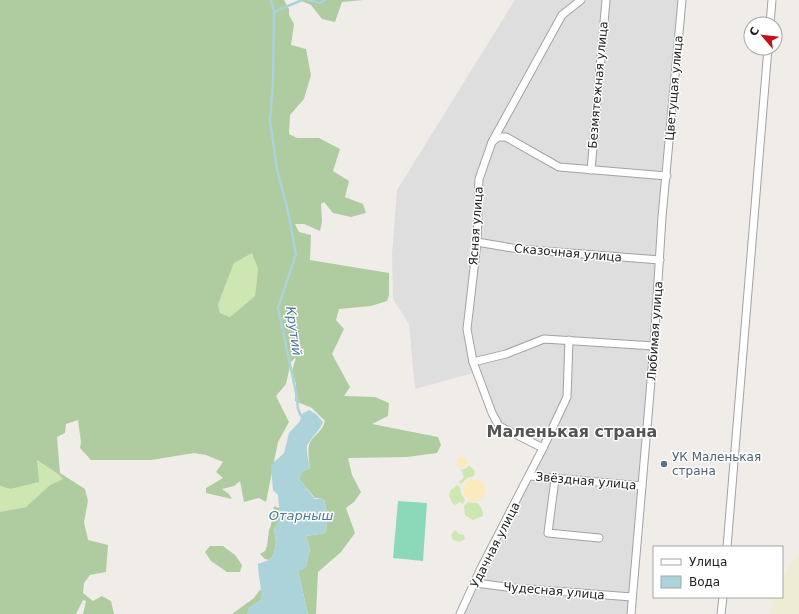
<svg xmlns="http://www.w3.org/2000/svg" width="799" height="614" viewBox="0 0 799 614" font-family="'DejaVu Sans',sans-serif">
  <style>
    .residential { fill: #dfdede }
    .farmland { fill: #ededd5 }
    .grass { fill: #cee6b2 }
    .forest { fill: #afcca0; fill-rule: evenodd }
    .sand { fill: #faeabc }
    .pitch { fill: #8cd9b8 }
    .water { fill: #acd2da }
    .lines { fill: none; stroke-linecap: round; stroke-linejoin: round }
    .stream { stroke: #acd2da; stroke-width: 2.5 }
    .street-casing { stroke: #a2a2a2; stroke-width: 9 }
    .street { stroke: #fff; stroke-width: 7 }
    .service-dot { fill: #5c6f8a; stroke: #fff; stroke-width: 1.5 }
    .labels { text-anchor: middle; dominant-baseline: central; stroke-width: 3; stroke-linejoin: round; paint-order: stroke }
    .street-label { font-size: 12px; fill: #212121; stroke: #fff }
    .service-label { font-size: 12px; fill: #4e5e75; stroke: #fff; text-anchor: start }
    .water-label { font-size: 13px; font-style: italic; fill: #4c789b; stroke: #fff }
    .district-label { font-size: 16px; font-weight: bold; fill: #545454; stroke: #fff }
  </style>
  <rect width="100%" height="100%" fill="#f0ede8"/>
  <polygon class="residential" points="515,0 685,0 670,179 644,432 631,614 457,614 542,442 499,428 473,373 415,389 409,324 393,299 392,254 397,190"/>
  <polygon class="farmland" points="799,553 799,614 769,614 774,597 782,597 782,581 787,570"/>
  <g class="grass">
    <polygon points="252,252 258,269 255,296 230,317 220,313 218,303 234,263"/>
    <polygon points="37,460 58,474 63,479 50,485 26,507 0,512 0,486 10,489"/>
    <polygon points="469,465 475,471 474,476 467,478 461,484 459,482 464,477 461,470 467,468"/>
    <polygon points="457,485 460,487 461,493 465,500 463,504 460,502 455,505 452,503 449,495 451,490"/>
    <path d="M468,502L478,503L482,509L483,516L473,520C462,513 466,519 464,506Z"/>
    <polygon points="455,530 459,534 464,535 465,539 460,542 453,540 451,535"/>
  </g>
  <g class="forest">
    <path d="M0,0H284L289,9V15L294,24L291,45L306,49L311,75L304,99L290,115L289,134L297,138H319L340,149L333,171L349,181L345,197L363,204L366,213L351,217L333,213L324,202L321,204L322,222L320,231L304,224H295L299,232L311,235L310,260L389,273V295L387,301L371,306L339,309L336,320L344,329L332,354L350,387L344,396L375,397L389,403L388,416L372,424L438,437L441,445L437,453L407,457L348,458L352,475L361,492L354,502L346,508L355,533L341,552L318,572L316,614H308L298,571L306,567L310,549L306,536L326,533L327,513L324,499L315,498L299,479L302,472L310,468C309,461 307,449 310,442C315,434 322,432 325,421L312,408L295,401L296,384L292,371L296,357L291,362L286,384L276,396L289,422L278,442L266,502L259,498L244,502L240,481L234,486L222,489L229,494L232,499L206,493V488L223,478L216,472L223,462L206,455L194,453L151,460H91L80,448L81,442L78,420L66,424L65,433L57,437L60,473L85,489L88,501L84,522L88,540L108,545L106,572L90,575L84,583L83,593L93,601L102,596L111,601L114,614H83L86,601L83,600L76,614H0V512L26,507L50,485L63,479L58,474L37,460L39,482L10,489L0,486ZM252,253L258,269L255,296L230,317L220,313L218,304L234,263Z"/>
    <polygon points="299,0 364,0 342,2 335,22 322,19 311,5"/>
    <polygon points="274,506 279,508 280,519 274,529 276,542 274,554 269,560 265,559 260,554 265,551 267,546 269,530 271,525"/>
    <polygon points="210,546 223,546 235,555 242,565 240,572 227,572 211,561 205,552"/>
    <polygon points="262,589 261,600 250,607 247,614 232,614 254,598 259,591"/>
  </g>
  <g class="sand">
    <circle cx="462" cy="462" r="5.5"/>
    <circle cx="474" cy="490" r="11"/>
  </g>
  <polygon class="pitch" points="398,501 427,503 423,561 393,558"/>
  <path class="water" d="M309,410L316,414L323,422C320,431 311,437 307,446C306,452 309,462 310,468L302,472L299,479L315,499H324L327,513L326,533L306,536L310,549L306,568L298,571L308,614H247L250,607L261,600C262,587 258,576 258,564L269,560L274,554L276,542L274,529L280,518L278,495L273,490L271,465L284,453L289,433L300,421L302,414Z"/>
  <g class="lines">
    <g class="stream">
      <polyline points="271,0 274,12"/>
      <polyline points="308,0 320,3 325,0"/>
      <polyline points="302,418 298,409 297,397 278,308 296,254 287,207 277,170 270,120 273,83 274,12 302,0"/>
    </g>
    <g class="street-casing">
      <g id="street">
        <polyline points="770,24 772,0"/>
        <polyline points="492,142 498,137 506,137 559,167 667,176"/>
        <polyline points="591,170 606,0"/>
        <polyline points="477,242 518,249 660,260"/>
        <polyline points="473,362 506,354 544,339 654,346"/>
        <polyline points="543,448 499,426 492,413 473,362 467,329 477,242 479,179 492,142 562,15 581,0"/>
        <polyline points="530,476 642,486"/>
        <polyline points="555,479 548,533 599,538"/>
        <polyline points="727,547 768,48"/>
        <polyline points="476,583 514,588 632,597"/>
        <polyline points="460,614 481,568 543,448 567,397 569,340"/>
        <polyline points="631,614 654,346 662,217 682,0"/>
        <polyline points="721,614 723,597"/>
      </g>
    </g>
    <use href="#street" class="street"/>
  </g>
  <circle class="service-dot" cx="664" cy="464" r="4"/>
  <g class="labels">
    <g class="street-label">
      <text transform="translate(598 85) rotate(-85)">Безмятежная улица</text>
      <text transform="translate(674 88) rotate(-85)">Цветущая улица</text>
      <text transform="translate(476 226) rotate(-86)">Ясная улица</text>
      <text transform="translate(568 253) rotate(5)">Сказочная улица</text>
      <text transform="translate(655 331) rotate(-86)">Любимая улица</text>
      <text transform="translate(586 481) rotate(5)">Звёздная улица</text>
      <text transform="translate(495 545) rotate(-63)">Удачная улица</text>
      <text transform="translate(554 591) rotate(5)">Чудесная улица</text>
    </g>
    <g class="service-label">
      <text x="672" y="457">УК Маленькая<tspan x="672" dy="14">страна</tspan></text>
    </g>
    <g class="water-label">
      <text transform="translate(294 331) rotate(82)">Крутий</text>
      <text x="301" y="515">Отарныш</text>
    </g>
    <g class="district-label">
      <text x="572" y="431">Маленькая страна</text>
    </g>
  </g>
  <rect x="653" y="546" width="130" height="52" fill="#ffffff" stroke="#a6a6a6"/>
  <rect x="661" y="559" width="20" height="6" fill="#ffffff" stroke="#a6a6a6"/>
  <text x="689" y="566" font-size="12" fill="#212121">Улица</text>
  <rect x="661" y="576" width="20" height="12" fill="#acd2da" stroke="#a6a6a6"/>
  <text x="689" y="586" font-size="12" fill="#212121">Вода</text>
  <g transform="translate(763 36) rotate(298)"><circle r="19" fill="#ffffff" stroke="#a6a6a6"/>
  <path d="M0-3L7 15L0 10L-7 15Z" fill="#c30f18"/>
  <text y="-6" font-size="11" font-weight="bold" text-anchor="middle" fill="#212121">С</text>
  </g>
</svg>
